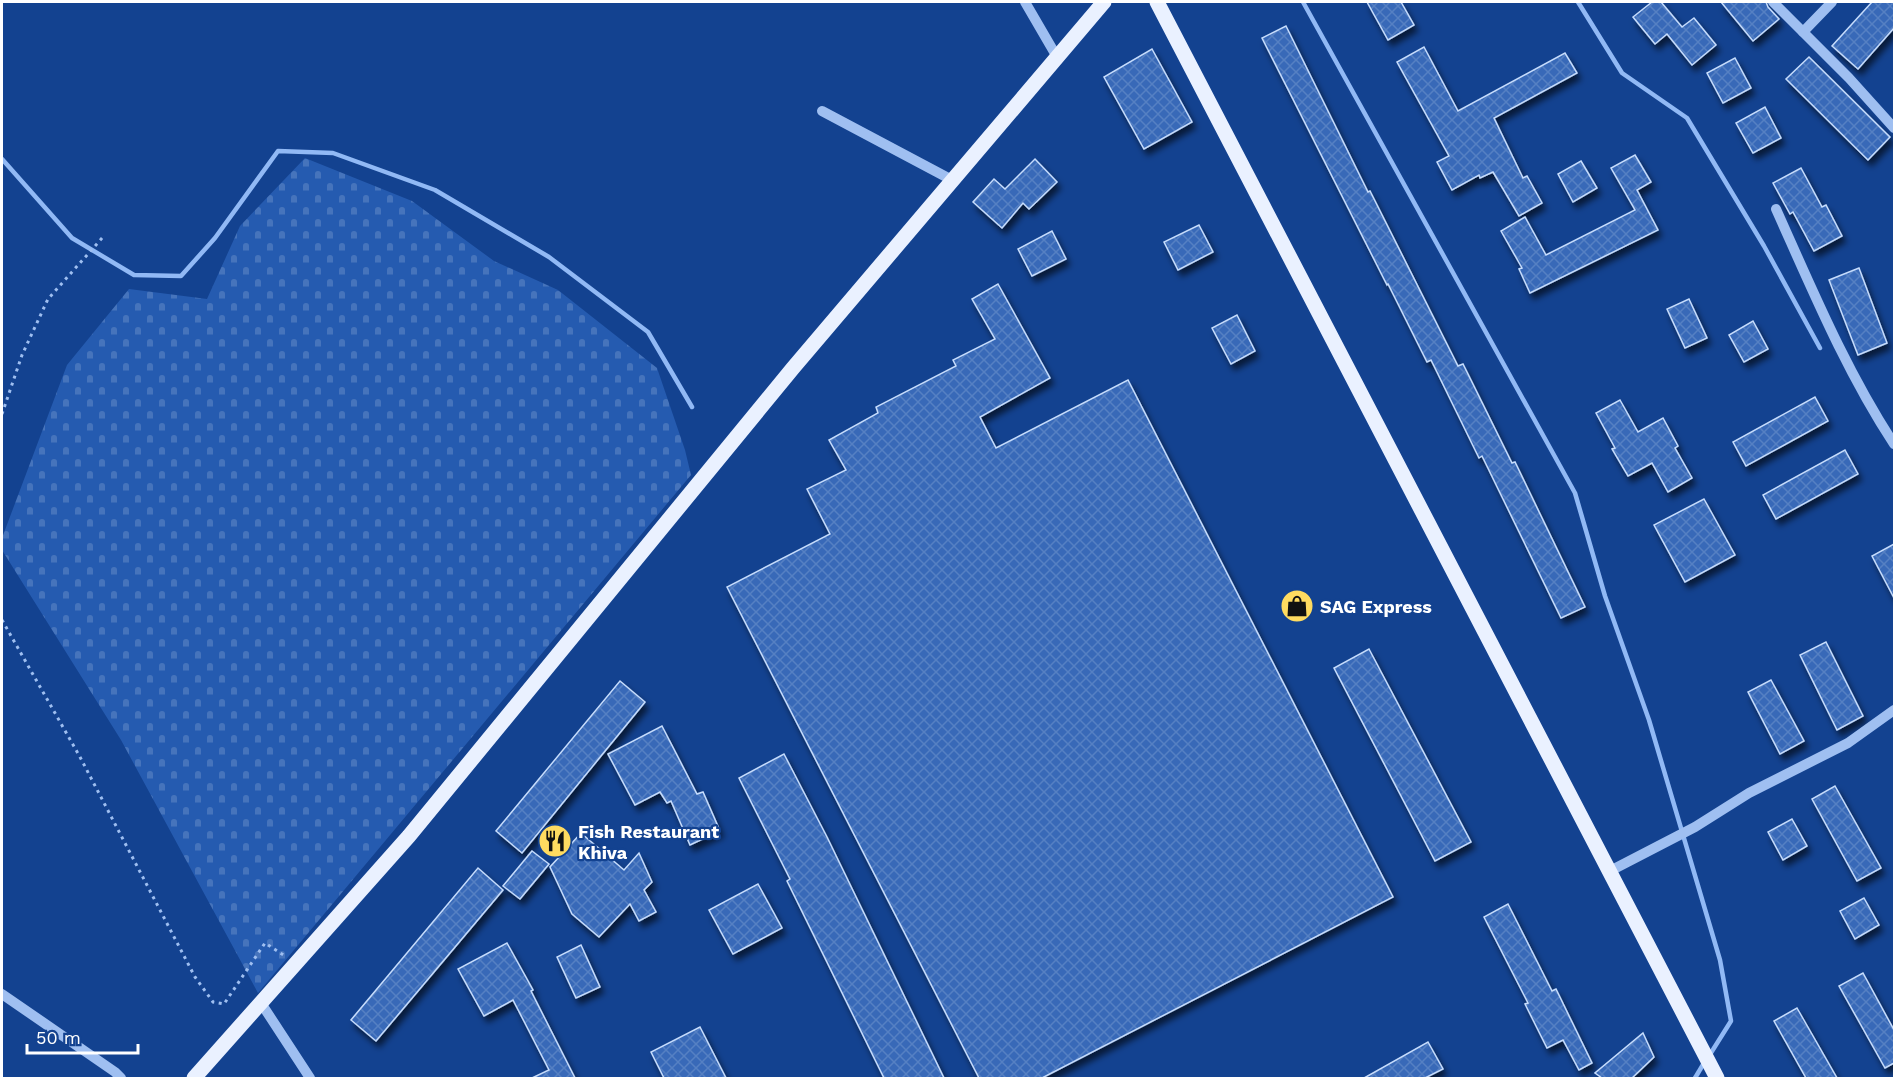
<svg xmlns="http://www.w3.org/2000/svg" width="1896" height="1080" viewBox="0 0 1896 1080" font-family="'Work Sans',sans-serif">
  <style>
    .cemetery { fill: url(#cemetery-stones) }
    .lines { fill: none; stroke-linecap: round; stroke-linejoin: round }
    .stream { stroke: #91b9f5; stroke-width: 4.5 }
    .building { fill: url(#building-cross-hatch); stroke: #c6dcfc; stroke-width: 1.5; filter: url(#shadow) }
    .path { stroke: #9fbff1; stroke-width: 3; stroke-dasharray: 3 4.5; stroke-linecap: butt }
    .minor { stroke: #9fbff1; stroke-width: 10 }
    .major { stroke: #eaf1ff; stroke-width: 15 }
    .labels { text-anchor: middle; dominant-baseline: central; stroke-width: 4.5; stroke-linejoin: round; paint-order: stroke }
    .poi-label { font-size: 18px; font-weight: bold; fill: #fff; stroke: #134290; text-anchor: start }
  </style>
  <defs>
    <pattern id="cemetery-stones" width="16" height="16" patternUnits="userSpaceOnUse" patternTransform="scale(1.5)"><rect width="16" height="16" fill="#255bb0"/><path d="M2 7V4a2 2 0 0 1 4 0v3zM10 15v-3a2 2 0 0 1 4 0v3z" fill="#4674bc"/></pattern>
    <pattern id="building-cross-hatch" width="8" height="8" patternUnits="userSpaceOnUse" patternTransform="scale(1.5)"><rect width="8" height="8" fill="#3769b8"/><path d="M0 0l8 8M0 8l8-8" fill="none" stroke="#5580c3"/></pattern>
    <filter id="shadow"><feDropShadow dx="3.5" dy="6" stdDeviation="3" flood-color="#0009"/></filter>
  </defs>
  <rect width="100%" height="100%" fill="#134290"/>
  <polygon class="cemetery" points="305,158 412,201 494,261 558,290 657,368 685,450 691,475 258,993 121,740 2,550 2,538 67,365 129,289 207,299 240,226"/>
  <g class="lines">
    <g class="stream">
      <polyline points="1303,2 1575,493 1605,596 1649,720 1720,960 1731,1021 1709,1056"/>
      <polyline points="1578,2 1622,73 1687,118 1764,246 1820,348"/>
      <polyline points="2,159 72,238 134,275 181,276 215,238 278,151 333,153 435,190 549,257 648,332 692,407"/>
      <polyline points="1695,1078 1704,1063"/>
    </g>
  </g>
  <g class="building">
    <polygon points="1367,2 1401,2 1414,25 1388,40"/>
    <polygon points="1652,2 1661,2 1682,27 1694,18 1716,45 1692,65 1667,34 1655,44 1633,17"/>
    <polygon points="1721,2 1766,2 1768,7 1779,19 1753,41"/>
    <polygon points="1872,2 1894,2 1894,28 1858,69 1832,46"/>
    <polygon points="1286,26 1368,192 1370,191 1458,366 1463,364 1512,463 1515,462 1585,607 1561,618 1482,456 1479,458 1431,360 1427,362 1388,284 1387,285 1262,38"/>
    <polygon points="1424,47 1458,111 1565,53 1577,73 1494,118 1523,178 1527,176 1542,203 1519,216 1493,172 1480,178 1479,175 1452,190 1437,162 1449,156 1397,62"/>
    <polygon points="1152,49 1192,122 1144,149 1104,77"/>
    <polygon points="1809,57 1890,137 1868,160 1786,79"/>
    <polygon points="1735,58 1751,88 1723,103 1707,73"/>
    <polygon points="1765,107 1781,138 1753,153 1736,123"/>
    <polygon points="1635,155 1651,182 1637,190 1658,230 1530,293 1519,269 1522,268 1501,231 1525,217 1546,255 1635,210 1611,168"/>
    <polygon points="1035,159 1057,182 1029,209 1023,203 1002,228 973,202 994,179 1005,189"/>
    <polygon points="1581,161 1597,188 1573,202 1558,174"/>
    <polygon points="1801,168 1822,207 1826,205 1842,236 1814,251 1793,212 1790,214 1773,183"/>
    <polygon points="1199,225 1213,252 1178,270 1164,242"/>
    <polygon points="1052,231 1066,259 1032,276 1018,249"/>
    <polygon points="1859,268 1887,343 1858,355 1829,280"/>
    <polygon points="998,284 1050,378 980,417 996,448 1128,380 1393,897 1042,1078 979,1078 727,587 830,534 807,489 846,470 829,440 878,413 876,407 956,366 953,360 995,339 972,299"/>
    <polygon points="1689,299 1707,338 1685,348 1667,309"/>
    <polygon points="1237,315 1255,351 1231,364 1212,328"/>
    <polygon points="1753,321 1768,349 1744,362 1729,335"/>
    <polygon points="1815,397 1828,421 1746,466 1733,442"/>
    <polygon points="1620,400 1638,432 1663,418 1678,446 1675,448 1692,478 1668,492 1652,463 1628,476 1612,449 1615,448 1596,413"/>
    <polygon points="1845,450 1858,474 1776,519 1763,495"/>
    <polygon points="1704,499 1735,555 1685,582 1654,525"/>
    <polygon points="1894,544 1894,598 1872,556"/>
    <polygon points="1826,642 1863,716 1837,730 1800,655"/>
    <polygon points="1369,649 1471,842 1435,861 1334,668"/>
    <polygon points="1771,680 1804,741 1780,754 1748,692"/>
    <polygon points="620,681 645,702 522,853 496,831"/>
    <polygon points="662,726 697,794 703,792 720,831 690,845 671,801 667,803 660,792 635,805 608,754"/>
    <polygon points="784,754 827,837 944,1078 884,1078 787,881 790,879 739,778"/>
    <polygon points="1835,786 1881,868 1857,881 1812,799"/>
    <polygon points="1792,819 1807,846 1783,860 1768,832"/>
    <polygon points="581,833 624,870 639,853 652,882 644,890 656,912 639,921 630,904 599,937 572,914 550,867"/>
    <polygon points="532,851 549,864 520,899 503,886"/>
    <polygon points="478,868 503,890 376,1041 351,1020"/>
    <polygon points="758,884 782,928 733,954 709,910"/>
    <polygon points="1864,898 1879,925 1855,939 1840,911"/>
    <polygon points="1508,904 1552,991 1556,989 1592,1063 1579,1070 1563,1040 1547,1048 1525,1004 1528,1003 1484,917"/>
    <polygon points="507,943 533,990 531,991 575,1078 532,1078 549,1070 513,1000 484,1016 458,969"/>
    <polygon points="581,945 600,987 576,998 557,957"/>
    <polygon points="1863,973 1894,1030 1894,1063 1885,1068 1839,986"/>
    <polygon points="1797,1008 1837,1078 1806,1078 1774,1021"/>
    <polygon points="700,1027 726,1078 664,1078 651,1052"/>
    <polygon points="1643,1033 1654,1057 1632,1078 1602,1078 1595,1073"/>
    <polygon points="1428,1042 1443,1069 1425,1078 1364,1078"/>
  </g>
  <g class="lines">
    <g class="path">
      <polyline points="2,414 22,355 48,299 103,237"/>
      <polyline points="2,620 80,757 195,977 213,1002 224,1004 265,943 285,956"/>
    </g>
    <g class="minor">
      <polyline points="1025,2 1057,57"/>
      <polyline points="1773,2 1849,78 1894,128"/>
      <polyline points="1803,32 1832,2"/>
      <polyline points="822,111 952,180"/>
      <path d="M1776,209C1812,289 1846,371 1894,444"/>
      <polyline points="1610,871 1695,827 1749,793 1848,743 1894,710"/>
      <polyline points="2,994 115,1072 121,1078"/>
      <polyline points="261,1003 310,1078"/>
    </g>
    <g class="major">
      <polyline points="1157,2 1717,1078"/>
      <polyline points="194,1078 409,836 793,368 1104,2"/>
    </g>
  </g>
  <defs>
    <g id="shop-disc" transform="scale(1.725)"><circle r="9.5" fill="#ffdb60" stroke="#134290"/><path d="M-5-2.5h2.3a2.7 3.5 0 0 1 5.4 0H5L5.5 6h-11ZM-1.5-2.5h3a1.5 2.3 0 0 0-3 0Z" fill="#111"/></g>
    <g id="restaurant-disc" transform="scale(1.725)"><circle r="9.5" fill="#ffdb60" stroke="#134290"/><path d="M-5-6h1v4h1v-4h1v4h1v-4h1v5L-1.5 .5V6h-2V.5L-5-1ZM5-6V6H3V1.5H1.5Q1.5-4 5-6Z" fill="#111"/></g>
  </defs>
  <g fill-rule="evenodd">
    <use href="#shop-disc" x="1297" y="606"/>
    <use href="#restaurant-disc" x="555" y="841"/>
  </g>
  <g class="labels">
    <g class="poi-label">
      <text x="1320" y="606">SAG Express</text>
      <text x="578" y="831">Fish Restaurant<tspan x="578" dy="21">Khiva</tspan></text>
    </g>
  </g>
  <rect width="1896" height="1080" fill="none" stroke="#ffffff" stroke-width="6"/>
  <path d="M27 1044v9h111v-9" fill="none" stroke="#ffffff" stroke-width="3"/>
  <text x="36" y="1044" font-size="18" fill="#ffffff" stroke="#134290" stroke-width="4.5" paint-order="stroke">50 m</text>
</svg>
